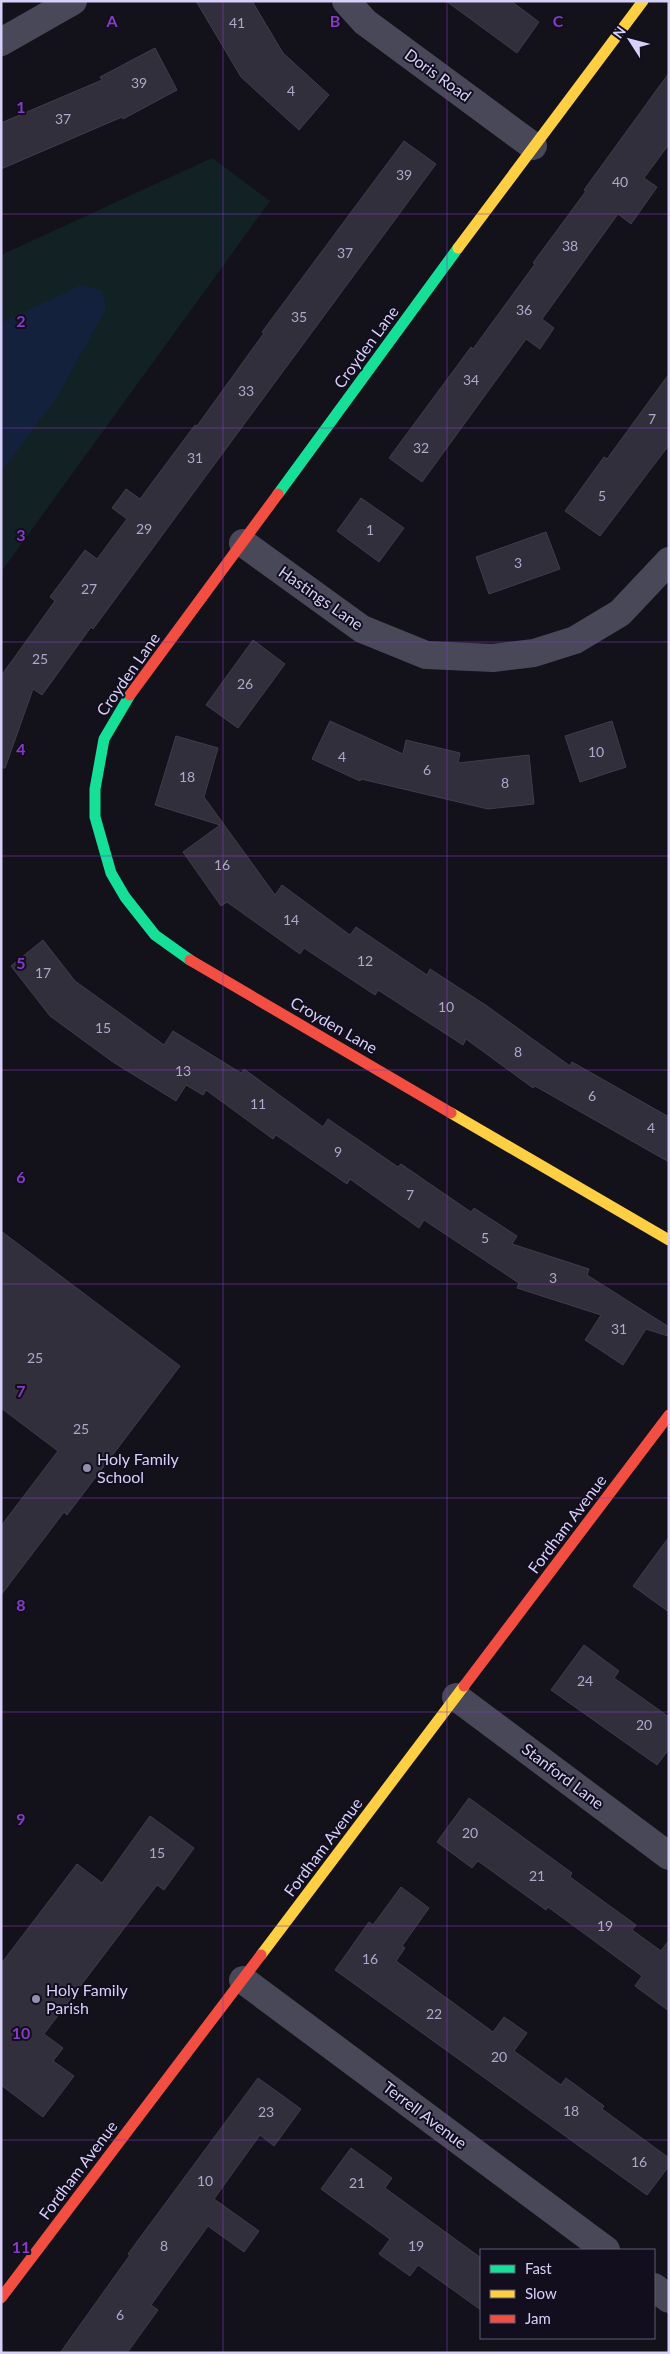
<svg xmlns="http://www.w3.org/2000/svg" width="670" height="2354" viewBox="0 0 670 2354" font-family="Lato,sans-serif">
<rect width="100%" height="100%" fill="#13121a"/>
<polygon fill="#122224" points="212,158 270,201 1,572 1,255"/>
<polygon fill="#14213d" points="81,285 102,291 106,309 56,398 1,472 1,323"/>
<g fill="#312f3c" stroke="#403c4c">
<polygon points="196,1 252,1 283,53 329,95 299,130 241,77"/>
<polygon points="446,1 511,1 539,22 517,53"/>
<polygon points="155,48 177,90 123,119 122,117 1,169 1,123 102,80 100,77"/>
<polygon points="669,73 669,144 644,178 657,187 631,224 618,214 542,319 554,328 540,349 526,339 422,482 389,458 471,347 473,349 535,264 533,263 586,191 584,190"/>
<polygon points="404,141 436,164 93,629 91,627 42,695 33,689 5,768 1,768 1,676 55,601 50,597 85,550 97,559 127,519 112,508 126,489 140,499 195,425 197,426 264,333 262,332"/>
<polygon points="669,374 669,445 600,536 565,511 604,457 607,459"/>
<polygon points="361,498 404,528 379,562 337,531"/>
<polygon points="546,532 560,569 489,594 476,557"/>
<polygon points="253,640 285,664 238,728 206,705"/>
<polygon points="330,721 403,754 406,740 460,753 458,763 529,755 534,804 488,809 361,779 360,781 312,759"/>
<polygon points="612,721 626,767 580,782 565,736"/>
<polygon points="176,736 218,748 204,797 275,895 282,885 350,935 356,927 427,975 430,969 487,1006 570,1066 572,1062 669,1117 669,1162 535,1086 533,1088 466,1039 463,1045 378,990 375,995 304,948 300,954 227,902 221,906 183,852 220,825 155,805"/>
<polygon points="43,940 75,981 164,1045 173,1031 241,1073 244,1069 323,1127 328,1119 398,1167 401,1164 471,1212 474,1208 517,1236 512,1244 589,1269 587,1275 669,1327 668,1336 646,1329 623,1365 585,1340 601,1315 517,1288 519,1283 424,1220 419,1228 350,1179 347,1184 276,1135 273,1139 206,1090 203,1095 186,1085 176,1101 113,1062 50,1016 11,966"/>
<polygon points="1,1231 180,1366 67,1515 64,1512 1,1595 1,1526 58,1451 1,1408"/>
<polygon points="669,1537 669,1612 633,1586"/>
<polygon points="584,1645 619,1671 614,1678 669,1717 669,1749 657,1765 551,1690"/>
<polygon points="469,1798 572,1873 570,1877 636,1925 632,1930 661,1951 669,1940 669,2011 635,1986 642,1976 548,1907 546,1910 478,1861 472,1868 437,1842"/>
<polygon points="150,1816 194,1848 164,1890 157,1885 44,2034 63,2048 53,2061 74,2076 43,2117 1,2085 1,1964 77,1864 102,1883"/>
<polygon points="401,1887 429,1908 402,1946 405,1948 396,1961 493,2032 504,2017 527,2033 514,2051 561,2085 566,2078 604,2106 602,2109 669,2158 669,2166 647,2195 335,1970 369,1922 373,1925"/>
<polygon points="258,2078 301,2109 274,2146 260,2135 214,2199 259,2231 244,2252 208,2226 151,2305 158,2310 127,2353 60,2353 130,2255 128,2254"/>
<polygon points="351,2148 392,2178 385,2188 481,2258 481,2310 418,2265 410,2276 379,2254 390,2239 321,2189"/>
</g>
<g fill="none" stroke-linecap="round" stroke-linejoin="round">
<g stroke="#494859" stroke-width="28">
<polyline points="346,1 365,22 533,146"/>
<polyline points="1,42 73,1"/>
<polyline points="243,543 362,629 426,655 493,658 534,653 575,640 620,613 669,561"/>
<polyline points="456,1697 669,1856"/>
<polyline points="243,1980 606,2250"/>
<polyline points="654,2287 669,2299"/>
</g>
<g stroke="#16e098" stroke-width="11">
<polyline points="278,494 458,248"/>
<polyline points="130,695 104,739 95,789 95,817 111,873 125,897 155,935 190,960"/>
</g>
<g stroke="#ffcf43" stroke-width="11">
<polyline points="458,248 643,1"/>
<polyline points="451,1113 669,1240"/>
<polyline points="261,1955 464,1686"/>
</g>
<g stroke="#f24e42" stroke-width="11">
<polyline points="130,695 278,494"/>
<polyline points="190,960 451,1113"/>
<polyline points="464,1686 669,1415"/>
<polyline points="1,2298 261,1955"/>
</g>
</g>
<path fill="none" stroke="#843cc5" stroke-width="1" stroke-opacity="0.55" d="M223,1V2353M447,1V2353M1,214H669M1,428H669M1,642H669M1,856H669M1,1070H669M1,1284H669M1,1498H669M1,1712H669M1,1926H669M1,2140H669"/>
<g fill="#928eab" stroke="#120e1d" stroke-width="2">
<circle cx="87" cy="1468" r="5"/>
<circle cx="36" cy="1999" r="5"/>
</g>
<g text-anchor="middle" stroke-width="4" stroke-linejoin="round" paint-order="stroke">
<g font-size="14" fill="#aea8ca">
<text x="237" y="28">41</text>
<text x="139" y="88">39</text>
<text x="291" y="96">4</text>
<text x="63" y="124">37</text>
<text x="404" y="180">39</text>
<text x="620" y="187">40</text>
<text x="570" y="251">38</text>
<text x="345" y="258">37</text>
<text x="524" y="315">36</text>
<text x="299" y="322">35</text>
<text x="471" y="385">34</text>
<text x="246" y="396">33</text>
<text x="652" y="424">7</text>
<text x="421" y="453">32</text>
<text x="195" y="463">31</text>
<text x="602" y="501">5</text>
<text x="144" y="534">29</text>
<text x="370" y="535">1</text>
<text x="518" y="568">3</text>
<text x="89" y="594">27</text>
<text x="40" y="664">25</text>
<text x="245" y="689">26</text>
<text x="596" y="757">10</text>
<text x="342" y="762">4</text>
<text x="427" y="775">6</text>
<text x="187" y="782">18</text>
<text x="505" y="788">8</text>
<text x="222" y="870">16</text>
<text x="291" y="925">14</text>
<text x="365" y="966">12</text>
<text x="43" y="978">17</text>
<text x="446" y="1012">10</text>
<text x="103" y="1033">15</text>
<text x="518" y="1057">8</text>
<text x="183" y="1076">13</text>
<text x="592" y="1101">6</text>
<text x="258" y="1109">11</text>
<text x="651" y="1133">4</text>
<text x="338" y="1157">9</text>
<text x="410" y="1200">7</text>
<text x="485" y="1243">5</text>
<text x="553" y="1283">3</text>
<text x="619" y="1334">31</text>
<text x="35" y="1363">25</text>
<text x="81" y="1434">25</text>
<text x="585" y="1686">24</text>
<text x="644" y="1730">20</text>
<text x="470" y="1838">20</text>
<text x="157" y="1858">15</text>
<text x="537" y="1881">21</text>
<text x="605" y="1931">19</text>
<text x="370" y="1964">16</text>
<text x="434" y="2019">22</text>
<text x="499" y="2062">20</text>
<text x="571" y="2116">18</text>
<text x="266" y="2117">23</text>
<text x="639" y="2167">16</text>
<text x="205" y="2186">10</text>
<text x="357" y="2188">21</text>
<text x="164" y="2251">8</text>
<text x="416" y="2251">19</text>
<text x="120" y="2320">6</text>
</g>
<g font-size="16" fill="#d7d0f9" stroke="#120e1d">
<text transform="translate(438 75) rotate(36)" y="6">Doris Road</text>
<text transform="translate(366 347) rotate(-54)" y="6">Croyden Lane</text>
<text transform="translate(321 598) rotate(35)" y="6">Hastings Lane</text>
<text transform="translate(128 674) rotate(-55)" y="6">Croyden Lane</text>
<text transform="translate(334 1025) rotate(30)" y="6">Croyden Lane</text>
<text transform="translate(567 1524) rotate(-53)" y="6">Fordham Avenue</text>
<text transform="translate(563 1776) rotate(37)" y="6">Stanford Lane</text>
<text transform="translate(323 1847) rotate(-53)" y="6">Fordham Avenue</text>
<text transform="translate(425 2115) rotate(37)" y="6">Terrell Avenue</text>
<text transform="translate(78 2170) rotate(-53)" y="6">Fordham Avenue</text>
</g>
<g font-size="16" fill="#d7d0f9" stroke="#120e1d" text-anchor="start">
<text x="97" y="1465">Holy Family<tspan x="97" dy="18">School</tspan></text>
<text x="46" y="1996">Holy Family<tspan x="46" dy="18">Parish</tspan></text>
</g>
</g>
<g font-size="16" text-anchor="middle" font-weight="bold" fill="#843cc5" stroke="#120e1d" stroke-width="4" stroke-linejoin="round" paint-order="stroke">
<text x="112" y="27">A</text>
<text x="335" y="27">B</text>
<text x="558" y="27">C</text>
<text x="21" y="113">1</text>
<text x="21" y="327">2</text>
<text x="21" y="541">3</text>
<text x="21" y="755">4</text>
<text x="21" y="969">5</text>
<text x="21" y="1183">6</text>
<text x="21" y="1397">7</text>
<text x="21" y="1611">8</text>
<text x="21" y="1825">9</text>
<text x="21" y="2039">10</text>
<text x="21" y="2253">11</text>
</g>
<rect width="670" height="2354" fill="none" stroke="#d7d0f9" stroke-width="5"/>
<rect x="480" y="2249" width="175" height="90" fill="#120e1d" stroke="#615c75"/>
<rect x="490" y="2265" width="25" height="8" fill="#16e098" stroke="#615c75"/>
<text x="525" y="2274" font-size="15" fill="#d7d0f9">Fast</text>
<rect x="490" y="2290" width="25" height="8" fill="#ffcf43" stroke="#615c75"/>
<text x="525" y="2299" font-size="15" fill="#d7d0f9">Slow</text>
<rect x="490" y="2315" width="25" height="8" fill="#f24e42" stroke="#615c75"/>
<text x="525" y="2324" font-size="15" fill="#d7d0f9">Jam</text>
<g transform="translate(630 40) rotate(306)" stroke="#120e1d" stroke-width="4" paint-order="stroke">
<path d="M0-4L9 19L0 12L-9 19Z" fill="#d7d0f9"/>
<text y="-8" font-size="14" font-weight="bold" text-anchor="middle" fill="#d7d0f9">N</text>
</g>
</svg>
